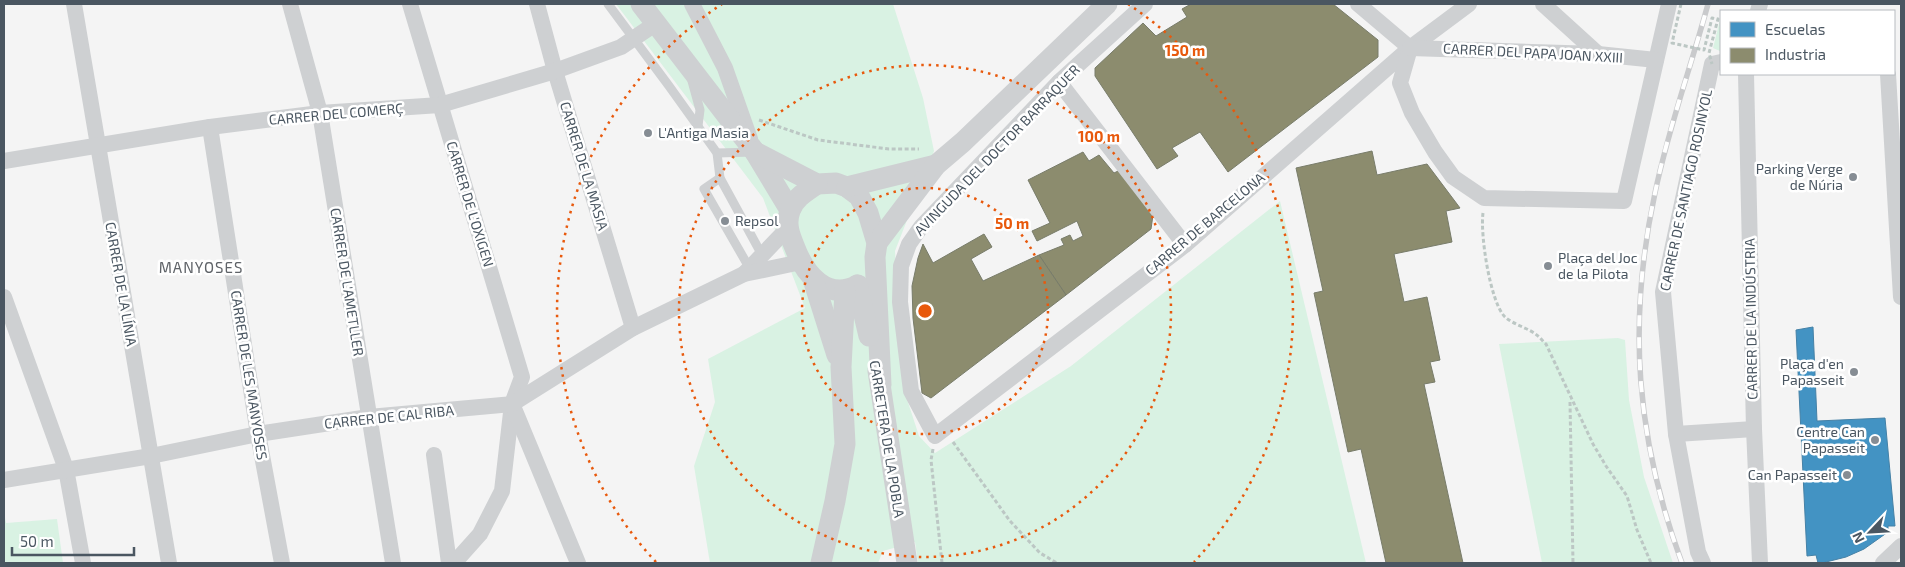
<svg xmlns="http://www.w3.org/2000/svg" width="1905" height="567" viewBox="0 0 1905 567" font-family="'Exo 2',sans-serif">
<rect width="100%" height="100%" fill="#f4f4f4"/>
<g fill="#d9f2e3">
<polygon points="616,4 893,4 923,98 934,151 895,251 904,390 919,436 935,453 1071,366 1280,201 1366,563 918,563 915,542 883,551 878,563 710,563 694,466 715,402 708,359 805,308 763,198"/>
<polygon points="1721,16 1721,51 1720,51 1713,48"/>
<polygon points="1618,338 1625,340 1629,400 1644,477 1673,563 1542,563 1499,344"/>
<polygon points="4,512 6,523 57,519 63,563 4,563"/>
</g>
<polygon fill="#4393c3" stroke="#4581a6" points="1813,327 1817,421 1885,418 1895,526 1888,526 1888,532 1864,549 1846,557 1822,563 1818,563 1816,555 1807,556 1796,330"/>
<g fill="#8c8c6e" stroke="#787c6a">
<polygon points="1191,4 1333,4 1378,40 1378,57 1228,172 1200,132 1172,148 1178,156 1157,169 1095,76 1095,68 1143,23 1156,36 1187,17 1182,9"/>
<polygon points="1372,151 1377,175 1427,164 1460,208 1446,211 1452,242 1394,254 1404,302 1427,297 1440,360 1430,362 1435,382 1424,384 1463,563 1386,563 1361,449 1348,452 1314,293 1323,291 1296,168"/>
<polygon points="1083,152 1089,161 1099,155 1114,173 1122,169 1153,215 1151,229 1066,295 1039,255 1064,245 1061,239 1070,235 1073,241 1083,236 1077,221 1037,241 1032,231 1050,223 1028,180"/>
<polygon points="984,234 992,247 971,259 983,281 1039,255 1066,295 931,398 922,393 913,318 912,286 918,258 923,244 933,263"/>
</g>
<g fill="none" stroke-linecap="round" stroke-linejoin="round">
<g stroke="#bcc7c4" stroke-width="3" stroke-dasharray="4 2.5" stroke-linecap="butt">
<polyline points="759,120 818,140 889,149 919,149"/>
<path d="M1483,213C1480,234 1490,302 1505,317C1514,325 1529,328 1538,336C1541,338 1543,342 1546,344L1593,444L1606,466L1627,496L1637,530L1651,563"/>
<polyline points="1570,402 1573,563"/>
<polyline points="953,442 1010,521 1040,553 1057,563"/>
<polyline points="933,449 931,460 942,563"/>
</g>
<g stroke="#ced0d2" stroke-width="9">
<polyline points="608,4 669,86 717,153 720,178 762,255"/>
<polyline points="692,81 700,110 698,126"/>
<polyline points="717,153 754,152"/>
<polyline points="720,178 704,189 750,269"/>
</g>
<g stroke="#ced0d2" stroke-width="16">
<polyline points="74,4 169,563"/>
<polyline points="290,4 320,113 393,563"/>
<polyline points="410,4 522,377 512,404 502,491 480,534 454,563"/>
<polyline points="537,4 555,71 633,328"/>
<polyline points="692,4 725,68 750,139"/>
<polyline points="1145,4 1059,82 921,227 909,244 901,266 900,302 911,391 935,436 1185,245 1410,48 1469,4"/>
<polyline points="1358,4 1410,48"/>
<polyline points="1543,4 1598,54"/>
<polyline points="1758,11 1760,4"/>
<polyline points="1410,48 1400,83 1412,113 1435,152 1453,177 1484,198 1624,201 1669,4"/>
<polyline points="1410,48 1598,54 1656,60"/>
<polyline points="1746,74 1754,429 1760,563"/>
<polyline points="1888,74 1901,297"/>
<polyline points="1059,82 1185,245"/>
<polyline points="210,127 258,434 282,563"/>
<polyline points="4,161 210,127 320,113 440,105 555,71 621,47 655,24"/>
<polyline points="744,274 787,229"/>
<polyline points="4,297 66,469 83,563"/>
<polyline points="513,406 578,563"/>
<polyline points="1676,434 1754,429"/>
<polyline points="434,455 449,563"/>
<polyline points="4,480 151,456 258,434 369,417 512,404 633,328 744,274 801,262"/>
<polyline points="1703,563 1698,552 1676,434 1663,292 1712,64 1721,62"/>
<polyline points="1883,563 1901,546"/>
</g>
<g stroke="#ced0d2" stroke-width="21">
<polyline points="641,4 755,152 790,210"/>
<polyline points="755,152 817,184 836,183 847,187 859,196 868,213 877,243 875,257 881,385"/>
<path d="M817,184C807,191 794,198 790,211C785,224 790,236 795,248C805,274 827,302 858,285"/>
<polyline points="847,187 936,165"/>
<polyline points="877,243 936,165 963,142 1107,4"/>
<polyline points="813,279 837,355"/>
<polyline points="857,285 869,336"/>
<polyline points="878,371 907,563"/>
<polyline points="821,563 835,501 845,444 841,367 845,290"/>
</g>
<g stroke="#c9cacc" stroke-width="5.5">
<path id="rail" d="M1682,563C1636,439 1627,323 1655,193C1668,129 1691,67 1708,4"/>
</g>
<use href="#rail" stroke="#fff" stroke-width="4" stroke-dasharray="11" stroke-linecap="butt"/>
<polyline stroke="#bcc7c4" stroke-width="3" stroke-dasharray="4 2.5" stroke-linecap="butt" points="1681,4 1672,43 1704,50 1712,18 1718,19 1709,53 1712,64"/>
</g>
<g fill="none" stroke="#e8590c" stroke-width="2.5" stroke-dasharray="2.5 5">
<circle cx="925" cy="311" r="123"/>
<circle cx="925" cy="311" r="246"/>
<path d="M656 562A368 368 0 0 1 722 4M1128 4A368 368 0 0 1 1194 562"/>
</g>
<g fill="#868d94" stroke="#fff" stroke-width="2">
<circle cx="648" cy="133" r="5"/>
<circle cx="1853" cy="177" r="5"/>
<circle cx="725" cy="221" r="5"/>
<circle cx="1548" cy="266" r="5"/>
<circle cx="1854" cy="372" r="5"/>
<circle cx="1875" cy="440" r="5"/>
<circle cx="1847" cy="475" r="5"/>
</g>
<g text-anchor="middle" stroke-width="5" stroke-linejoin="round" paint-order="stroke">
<g font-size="14" fill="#4a5661" stroke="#fff">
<text transform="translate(1533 53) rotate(3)" y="5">CARRER DEL PAPA JOAN XXIII</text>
<text transform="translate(336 114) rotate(-5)" y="5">CARRER DEL COMERÇ</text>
<text transform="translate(997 150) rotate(-46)" y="5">AVINGUDA DEL DOCTOR BARRAQUER</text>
<text transform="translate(584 166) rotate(73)" y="5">CARRER DE LA MASIA</text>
<text transform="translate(1686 190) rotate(-78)" y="5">CARRER DE SANTIAGO ROSINYOL</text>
<text transform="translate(470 204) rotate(73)" y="5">CARRER DE L'OXIGEN</text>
<text transform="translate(1205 224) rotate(-40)" y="5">CARRER DE BARCELONA</text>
<text transform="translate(347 282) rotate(81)" y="5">CARRER DE L'AMETLLER</text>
<text transform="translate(121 284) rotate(80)" y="5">CARRER DE LA LÍNIA</text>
<text transform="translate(1751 319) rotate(-91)" y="5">CARRER DE LA INDÚSTRIA</text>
<text transform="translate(249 375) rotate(81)" y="5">CARRER DE LES MANYOSES</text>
<text transform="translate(389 417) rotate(-6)" y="5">CARRER DE CAL RIBA</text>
<text transform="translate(887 439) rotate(81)" y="5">CARRETERA DE LA POBLA</text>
</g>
<g font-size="14" fill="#4a5661" stroke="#fff" text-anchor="end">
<text x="658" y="138" text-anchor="start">L'Antiga Masia</text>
<text x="1843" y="174">Parking Verge<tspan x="1843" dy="16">de Núria</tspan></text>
<text x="735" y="226" text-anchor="start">Repsol</text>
<text x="1558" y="263" text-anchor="start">Plaça del Joc<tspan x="1558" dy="16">de la Pilota</tspan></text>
<text x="1844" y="369">Plaça d'en<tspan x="1844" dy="16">Papasseit</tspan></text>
<text x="1865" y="437">Centre Can<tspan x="1865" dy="16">Papasseit</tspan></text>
<text x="1837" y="480">Can Papasseit</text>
</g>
<g font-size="15" letter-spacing="1" fill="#5f6368" stroke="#fff">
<text x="201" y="273">MANYOSES</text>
</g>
</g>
<circle cx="925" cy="311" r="8" fill="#e8590c" stroke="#fff" stroke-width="2.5"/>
<g font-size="15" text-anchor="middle" font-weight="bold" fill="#e8590c" stroke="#fff" stroke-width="5" stroke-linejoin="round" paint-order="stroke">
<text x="1185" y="56">150 m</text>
<text x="1099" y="142">100 m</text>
<text x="1012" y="229">50 m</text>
</g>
<rect width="1905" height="567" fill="none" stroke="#4a5661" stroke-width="10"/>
<rect x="1720" y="10" width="175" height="65" fill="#ffffff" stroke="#b7bbc0"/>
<rect x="1730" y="22" width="25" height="15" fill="#4393c3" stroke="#b7bbc0"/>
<text x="1765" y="35" font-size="15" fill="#4a5661">Escuelas</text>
<rect x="1730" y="48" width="25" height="15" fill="#8c8c6e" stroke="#b7bbc0"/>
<text x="1765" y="60" font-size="15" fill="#4a5661">Industria</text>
<g transform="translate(1870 532) rotate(245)" stroke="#ffffff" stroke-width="4" paint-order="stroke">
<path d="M0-4L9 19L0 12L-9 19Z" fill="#4a5661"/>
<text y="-8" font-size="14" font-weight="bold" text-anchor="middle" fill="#4a5661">N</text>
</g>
<path d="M12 547v8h122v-8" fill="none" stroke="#4a5661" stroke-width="2.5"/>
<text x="20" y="547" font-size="15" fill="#4a5661" stroke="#ffffff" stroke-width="4" paint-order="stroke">50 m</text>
</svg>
